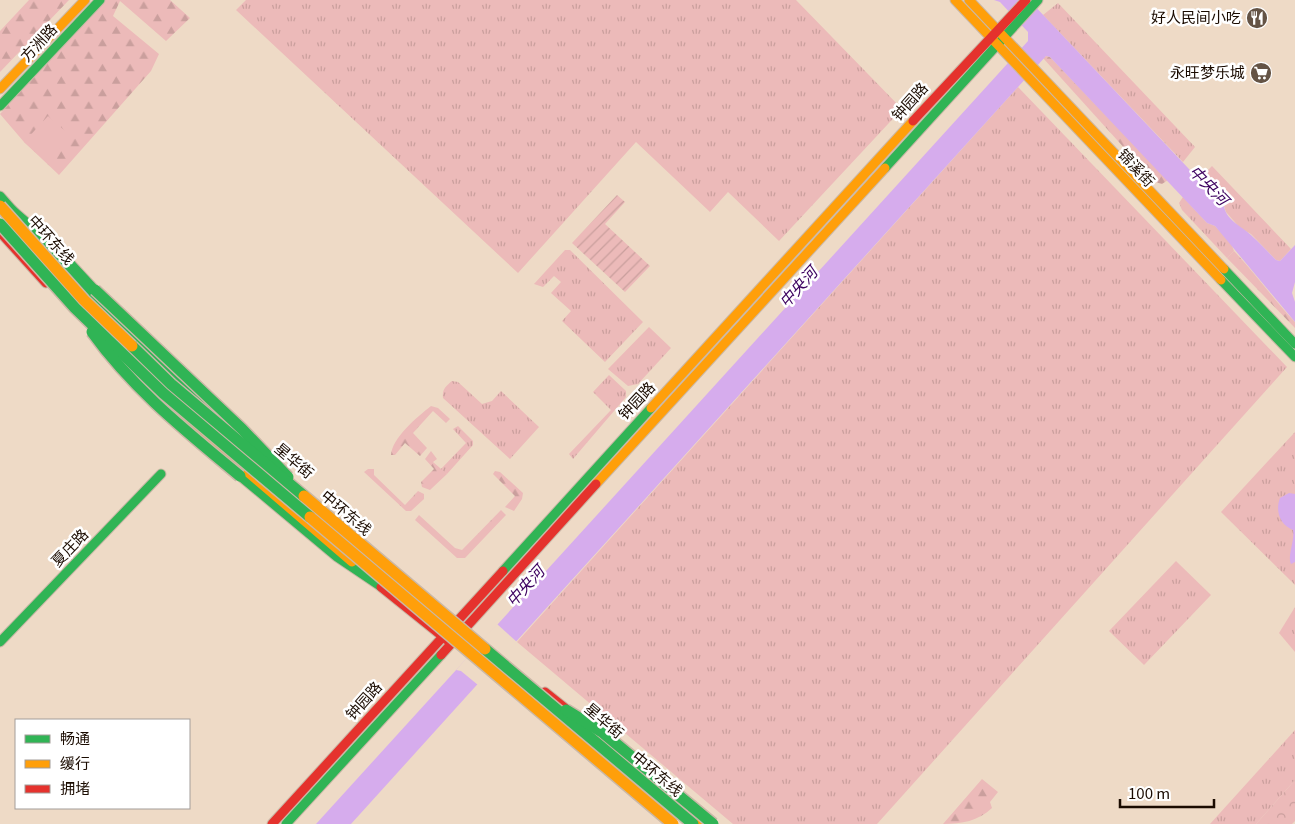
<svg xmlns="http://www.w3.org/2000/svg" width="1295" height="824" viewBox="0 0 1295 824" font-family="Georgia,'Noto Sans SC',serif">
<defs>
<pattern id="grass-tufts" width="24" height="20" patternUnits="userSpaceOnUse" patternTransform="scale(1.25)"><rect width="24" height="20" fill="#ecbab9"/><path d="M3 7l-1-3M5 7V3M7 7l1-3M15 17l-1-3M17 17v-4M19 17l1-3" fill="none" stroke="#ca9f9d"/></pattern>
<pattern id="forest-firs" width="22" height="20" patternUnits="userSpaceOnUse" patternTransform="scale(1.25)"><rect width="22" height="20" fill="#ecbab9"/><path d="M5 1l3.5 6h-7zM16 11l3.5 6h-7z" fill="#ca9f9d"/></pattern>
<pattern id="park-crowns" width="20" height="18" patternUnits="userSpaceOnUse" patternTransform="scale(1.25)"><rect width="20" height="18" fill="#ecbab9"/><path d="M2 6a3 3 0 1 1 6 0M12 15a3 3 0 1 1 6 0" fill="none" stroke="#ca9f9d"/></pattern>
<pattern id="garden-furrows" width="10" height="10" patternUnits="userSpaceOnUse" patternTransform="scale(1.25)"><rect width="10" height="10" fill="#ecbab9"/><path d="M-1 1l2-2M0 10L10 0M9 11l2-2" fill="none" stroke="#ca9f9d"/></pattern>
</defs>
<rect width="100%" height="100%" fill="#eedac6"/>
<g fill="url(#grass-tufts)">
<polygon points="246,0 796,0 902,109 779,241 728,192 710,212 636,142 518,273 236,10"/>
<polygon points="1058,3 1195,147 1183,162 1043,15"/>
<polygon points="1018,87 1287,367 877,824 733,824 517,642"/>
<polygon points="1212,166 1291,249 1280,261 1276,260 1251,234 1240,228 1226,212 1224,206 1199,179"/>
<polygon points="1183,197 1207,223 1215,226 1231,243 1234,251 1227,258 1182,210 1179,203"/>
<polygon points="565,250 570,250 643,322 605,362 562,321 571,311 551,293 561,282 554,276 543,287 534,284"/>
<polygon points="649,327 671,348 638,384 628,386 608,369"/>
<polygon points="609,375 626,391 626,397 573,459 569,454 611,410 593,392"/>
<path d="M452,381L458,382L482,404L492,401L501,391L539,427L510,459L443,398C442,389 446,386 452,381Z"/>
<polygon points="458,426 473,441 473,445 447,474 440,470 466,443 453,429"/>
<polygon points="1295,432 1295,585 1221,512"/>
<polygon points="368,469 374,469 374,475 405,505 418,491 424,494 424,499 411,511 406,511 364,472"/>
<polygon points="1176,561 1211,595 1144,665 1109,631"/>
<polygon points="1295,607 1295,652 1279,633"/>
<polygon points="1295,730 1295,780 1256,824 1210,824"/>
</g>
<g fill="url(#forest-firs)">
<polygon points="29,0 69,0 0,72 0,31"/>
<polygon points="104,0 170,0 190,18 166,41 120,1 113,16 159,54 151,71 59,175 24,142 0,114"/>
<polygon points="1046,56 1050,57 1168,180 1162,184 1155,182 1043,58"/>
<path d="M1234,251C1256,274 1273,299 1295,322V328L1227,258Z"/>
<path d="M431,406L438,408L450,419L446,423L433,411L413,433L427,448L420,456L405,443L395,455H391C392,438 417,417 431,406Z"/>
<polygon points="431,451 437,459 433,462 447,474 430,490 422,487 421,482 434,469 425,459"/>
<polygon points="495,471 500,472 523,493 522,499 514,511 505,507 515,496 493,474"/>
<polygon points="501,510 506,515 465,558 457,558 415,520 419,515 455,548 462,550"/>
<path d="M982,779L998,792L990,802L992,808C978,821 962,824 943,824Z"/>
</g>
<polygon fill="url(#park-crowns)" points="1295,780 1295,821 1292,824 1256,824"/>
<polygon fill="url(#garden-furrows)" points="617,195 625,202 605,224 650,266 625,292 572,243"/>
<polygon fill="#ecbab9" points="48,116 71,136 47,162 24,142"/>
<g fill="#d6aced">
<path d="M994,0H1029L1224,206C1226,221 1245,228 1253,237C1261,244 1268,252 1276,260L1280,261L1295,245V282L1292,293L1295,302V322L1215,226L1207,223L1050,57L1046,56L351,824H316L1028,41V32L1000,2Z"/>
<path d="M1289,493L1295,494V562L1291,564C1287,556 1295,541 1293,530C1280,525 1275,511 1280,498Z"/>
</g>
<polygon fill="#eedac6" points="497,624 517,642 478,685 461,671 456,670"/>
<g fill="none" stroke-linecap="round" stroke-linejoin="round">
<g stroke="#cab8a7" stroke-width="11">
<g id="fast">
<polyline points="0,106 100,0"/>
<polyline points="885,168 1038,0"/>
<polyline points="0,196 15,213"/>
<polyline points="11,209 55,247 95,290"/>
<polyline points="39,239 154,358 239,434"/>
<polyline points="1224,269 1295,344"/>
<polyline points="1221,280 1295,357"/>
<polyline points="240,476 337,557 386,590"/>
<polyline points="503,571 651,408"/>
<polyline points="0,642 161,474"/>
<polyline points="286,824 441,655"/>
</g>
</g>
<g stroke="#cab8a7" stroke-width="11">
<g id="slow">
<polyline points="955,0 1221,280"/>
<polyline points="969,0 1224,269"/>
<polyline points="0,89 85,0"/>
<polyline points="131,372 352,562"/>
<polyline points="651,408 913,121"/>
<polyline points="596,484 885,168"/>
<polyline points="632,764 703,824"/>
</g>
</g>
<g stroke="#cab8a7" stroke-width="11">
<g id="jam">
<polyline points="913,121 1026,0"/>
<polyline points="0,232 46,283"/>
<polyline points="381,587 447,640"/>
<polyline points="441,655 596,484"/>
<polyline points="545,692 570,712"/>
<polyline points="272,824 503,571"/>
</g>
</g>
<use href="#fast" stroke="#30b455" stroke-width="9"/>
<use href="#slow" stroke="#ff9f0a" stroke-width="9"/>
<use href="#jam" stroke="#e5322d" stroke-width="9"/>
<g stroke="#cab8a7" stroke-width="14" stroke-linecap="butt">
<g id="fast-bridge">
<polyline points="0,224 75,308 163,393 310,517"/>
<polyline points="95,290 242,429 288,477"/>
<path d="M92,332C133,389 186,431 240,476"/>
<polyline points="132,346 171,384 304,496"/>
<polyline points="485,649 693,824"/>
<polyline points="566,710 602,732 713,824"/>
</g>
</g>
<g stroke="#cab8a7" stroke-width="14" stroke-linecap="butt">
<g id="slow-bridge">
<polyline points="0,206 84,300 132,346"/>
<polyline points="304,496 485,649"/>
<polyline points="310,517 673,824"/>
</g>
</g>
<use href="#fast-bridge" stroke="#30b455" stroke-width="11"/>
<use href="#slow-bridge" stroke="#ff9f0a" stroke-width="11"/>
</g>
<defs>
<g id="restaurant-disc" transform="scale(1.125)"><circle r="9.5" fill="#645345" stroke="#fff"/><path d="M-5-6h1v4h1v-4h1v4h1v-4h1v5L-1.5 .5V6h-2V.5L-5-1ZM5-6V6H3V1.5H1.5Q1.5-4 5-6Z" fill="#fff"/></g>
<g id="supermarket-disc" transform="scale(1.125)"><circle r="9.5" fill="#645345" stroke="#fff"/><path d="M-6-5.5h2.5l.6 2H6L4.5 2H-2.5L-4.4-4H-6ZM-1.5 3.2a1.3 1.3 0 1 0 .1 0ZM3 3.2a1.3 1.3 0 1 0 .1 0Z" fill="#fff"/></g>
</defs>
<g fill-rule="evenodd">
<use href="#restaurant-disc" x="1257" y="18"/>
<use href="#supermarket-disc" x="1261" y="73"/>
</g>
<g text-anchor="middle" stroke-width="5" stroke-linejoin="round" paint-order="stroke">
<g font-size="15" fill="#1a0b00" stroke="#fff" text-anchor="end">
<text x="1241" y="23">好人民间小吃</text>
<text x="1245" y="78">永旺梦乐城</text>
</g>
<g font-size="15" fill="#1a0b00" stroke="#fff">
<text transform="translate(39 43) rotate(-47)" y="5">方洲路</text>
<text transform="translate(910 102) rotate(-48)" y="5">钟园路</text>
<text transform="translate(1136 168) rotate(47)" y="5">锦溪街</text>
<text transform="translate(51 240) rotate(48)" y="5">中环东线</text>
<text transform="translate(637 401) rotate(-47)" y="5">钟园路</text>
<text transform="translate(294 461) rotate(40)" y="5">星华街</text>
<text transform="translate(346 513) rotate(40)" y="5">中环东线</text>
<text transform="translate(70 548) rotate(-46)" y="5">夏庄路</text>
<text transform="translate(364 701) rotate(-48)" y="5">钟园路</text>
<text transform="translate(604 721) rotate(40)" y="5">星华街</text>
<text transform="translate(657 774) rotate(40)" y="5">中环东线</text>
</g>
<g font-size="16" font-style="italic" fill="#3d0260" stroke="#fff">
<text transform="translate(1209 185) rotate(46)" y="6">中央河</text>
<text transform="translate(798 287) rotate(-48)" y="6">中央河</text>
<text transform="translate(525 586) rotate(-48)" y="6">中央河</text>
</g>
</g>
<rect x="15" y="719" width="175" height="90" fill="#ffffff" stroke="#a39d99"/>
<rect x="25" y="735" width="25" height="8" fill="#30b455" stroke="#a39d99"/>
<text x="60" y="744" font-size="15" fill="#1a0b00">畅通</text>
<rect x="25" y="760" width="25" height="8" fill="#ff9f0a" stroke="#a39d99"/>
<text x="60" y="769" font-size="15" fill="#1a0b00">缓行</text>
<rect x="25" y="785" width="25" height="8" fill="#e5322d" stroke="#a39d99"/>
<text x="60" y="794" font-size="15" fill="#1a0b00">拥堵</text>
<path d="M1120 799v8h94v-8" fill="none" stroke="#1a0b00" stroke-width="2.5"/>
<text x="1128" y="799" font-size="15" fill="#1a0b00" stroke="#ffffff" stroke-width="4" paint-order="stroke">100 m</text>
</svg>
